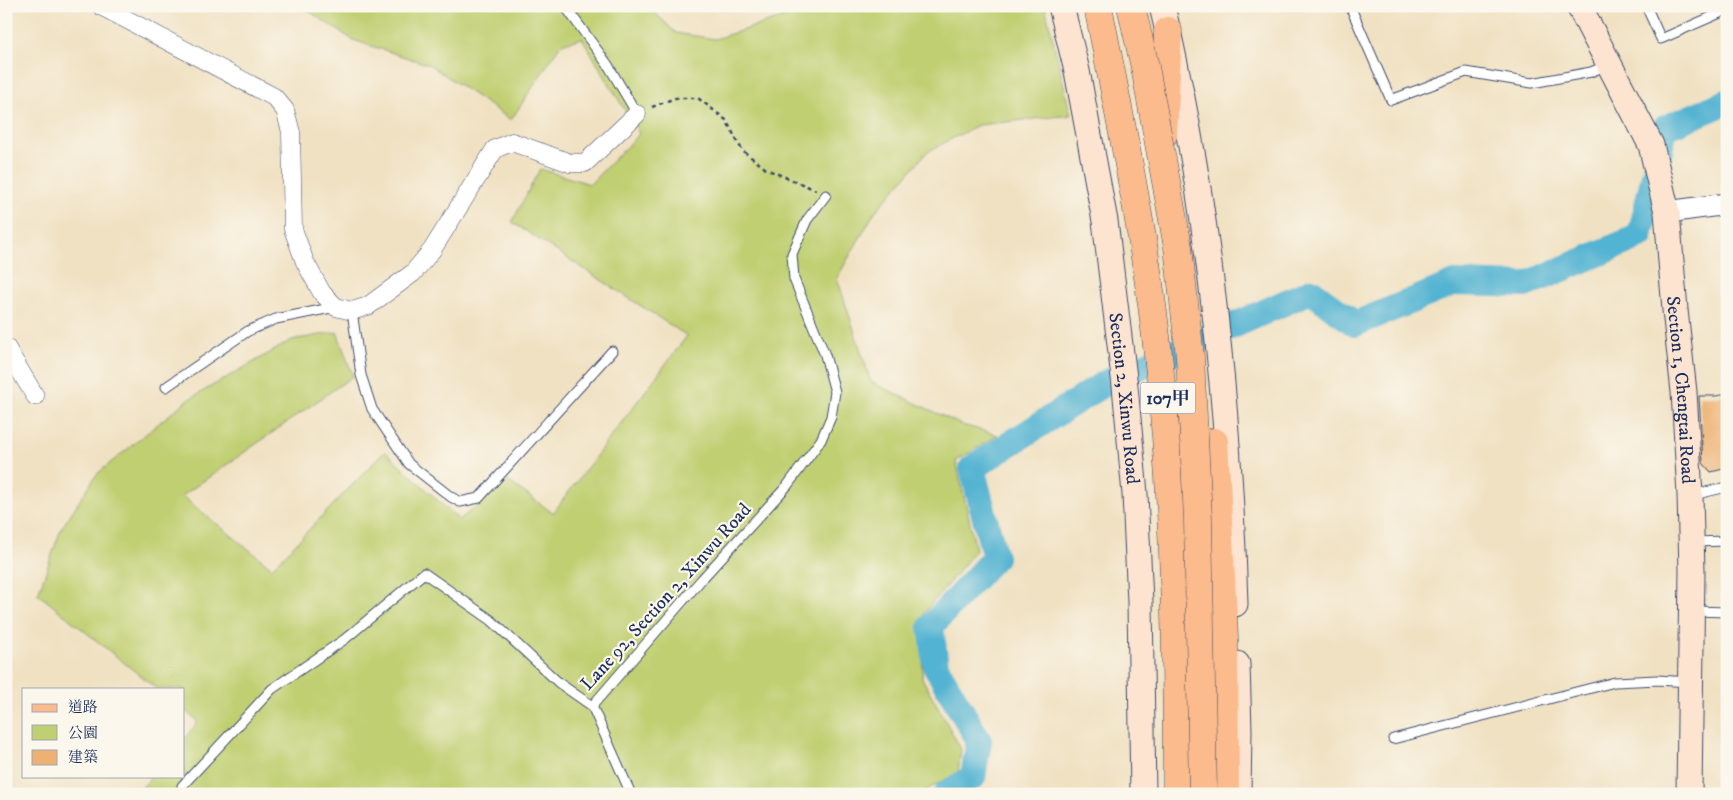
<svg xmlns="http://www.w3.org/2000/svg" width="1733" height="800" viewBox="0 0 1733 800" font-family="'IM FELL DW Pica','Noto Serif TC',serif">
<rect width="100%" height="100%" fill="#fbf7ec"/>
<filter id="ink" filterUnits="userSpaceOnUse"><feTurbulence type="fractalNoise" baseFrequency=".02" numOctaves="2"/><feDisplacementMap in="SourceGraphic" scale="10" xChannelSelector="R" yChannelSelector="G"/><feConvolveMatrix kernelMatrix="1 2 1 2 8 2 1 2 1" color-interpolation-filters="sRGB"/></filter>
<filter id="wash" filterUnits="userSpaceOnUse"><feTurbulence type="fractalNoise" baseFrequency=".0096" numOctaves="4" result="noise"/><feDisplacementMap in="SourceGraphic" scale="20" xChannelSelector="R" yChannelSelector="G"/><feGaussianBlur stdDeviation="1.12" result="paint"/><feColorMatrix in="noise" values="0 0 0 0 0 0 0 0 0 0 0 0 0 0 0 0 0 1.4 0 .05"/><feComposite in="paint" operator="in"/></filter>
<g filter="url(#wash)">
<rect width="100%" height="100%" fill="#f0e1c2"/>
<polygon fill="#c0cf71" stroke="#6e7f68" points="301,6 654,6 656,14 676,33 715,39 797,13 807,6 1045,6 1071,115 978,125 927,152 874,213 837,278 871,382 962,425 998,435 956,461 976,550 924,613 922,678 961,749 958,772 920,794 137,794 152,776 184,776 184,739 198,722 184,710 184,689 157,689 38,594 61,529 97,474 186,401 292,340 337,332 353,376 182,496 272,568 385,451 459,520 508,481 553,513 687,336 512,222 540,169 590,184 639,134 582,38 561,44 511,120 430,65 353,40"/>
<g fill="none" stroke-linecap="round" stroke-linejoin="round">
<polyline stroke="#53b3d2" stroke-width="26" points="946,794 973,777 979,741 936,667 931,626 995,557 972,468 1105,383 1311,291 1355,324 1455,283 1525,285 1640,236 1665,128 1727,102"/>
</g>
<g id="blocks">
<polygon fill="#edb172" points="1727,394 1727,419 1724,420 1727,430 1727,468 1711,472 1703,463 1699,396 1716,396"/>
</g>
</g>
<g filter="url(#ink)">
<use href="#blocks" fill-opacity="0" stroke="#3b4a6d" stroke-width="1"/>
<g fill="none" stroke-linecap="round" stroke-linejoin="round">
<g stroke="#3b4a6d" stroke-width="11">
<g id="service">
<polyline points="565,6 608,65 637,114"/>
<polyline points="1350,6 1391,100 1466,72 1532,83 1591,72 1607,65"/>
<polyline points="1646,6 1661,39 1727,10"/>
<polyline points="352,311 361,375 372,409 409,464 451,497 460,502 479,498 612,351"/>
<polyline points="166,387 248,331 276,319 336,307"/>
<polyline points="1693,495 1727,487"/>
<polyline points="1694,542 1727,541"/>
<polyline points="1694,611 1727,612"/>
<polyline points="592,706 631,794"/>
<polyline points="1393,739 1615,682 1657,680 1690,682"/>
<polyline points="182,786 272,689 345,639 424,573 491,620 559,683 592,706 701,580 787,486 821,440 831,417 835,392 825,355 794,279 792,254 807,220 826,195"/>
</g>
</g>
<g stroke="#3b4a6d" stroke-width="19">
<g id="minor">
<polyline points="101,6 274,97 285,110 291,132 293,229 305,262 322,293 336,307 352,311 368,306 413,273 432,250 495,149 512,142 570,163 585,163 637,114"/>
<polyline points="6,347 35,396"/>
</g>
</g>
<g stroke="#3b4a6d" stroke-width="23">
<polyline id="tertiary" points="1667,212 1727,204"/>
</g>
<g stroke="#3b4a6d" stroke-width="27">
<g id="secondary">
<path id="s1" d="M1061,6L1077,71L1105,221L1125,386L1135,494L1140,602L1143,794"/>
<path d="M1162,6C1209,201 1229,403 1235,604"/>
<path id="s2" d="M1579,6L1651,145L1667,212L1675,310L1684,392L1690,495L1692,571L1689,794"/>
<polyline points="1237,664 1239,731 1238,794"/>
</g>
</g>
<g stroke="#3b4a6d" stroke-width="29">
<polyline id="primary" points="1163,135 1168,31"/>
</g>
<g stroke="#3b4a6d" stroke-width="29">
<g id="motorway">
<path d="M1098,6C1121,125 1147,244 1159,364C1175,505 1177,652 1177,794"/>
<polyline points="1214,442 1224,637 1225,794"/>
</g>
</g>
<polyline stroke="#3b4a6d" stroke-width="2.5" stroke-dasharray="4 4" stroke-linecap="butt" points="652,107 675,98 698,98 726,120 742,150 766,169 816,190"/>
<use href="#service" stroke="#fff" stroke-width="9"/>
<use href="#minor" stroke="#fff" stroke-width="18"/>
<use href="#tertiary" stroke="#fff" stroke-width="21"/>
<use href="#secondary" stroke="#fde4d1" stroke-width="25"/>
<use href="#primary" stroke="#fbbb8c" stroke-width="28"/>
<use href="#motorway" stroke="#fbbb8c" stroke-width="28"/>
<g stroke="#3b4a6d" stroke-width="29" stroke-linecap="butt">
<polyline id="motorway-bridge" points="1131,6 1145,67 1178,247 1190,357 1198,519 1203,794"/>
</g>
<use href="#motorway-bridge" stroke="#fbbb8c" stroke-width="28"/>
</g>
</g>
<g text-anchor="middle" stroke-width="4.5" stroke-linejoin="round" paint-order="stroke">
<rect fill="#fbf7ec" stroke="#5e6b89" stroke-width="1" x="1140.5" y="382.5" width="55" height="31" rx="4"/>
<g font-size="18" font-weight="bold" fill="#1b2f5e">
<text x="1168" y="404">107甲</text>
</g>
<g font-size="19" fill="#1b2f5e" stroke="#fbf7ec">
<text dy="7" stroke="none"><textPath href="#s2" startOffset="404">Section 1, Chengtai Road</textPath></text>
<text dy="7" stroke="none"><textPath href="#s1" startOffset="398">Section 2, Xinwu Road</textPath></text>
<text transform="translate(665 596) rotate(-48)" y="7">Lane 92, Section 2, Xinwu Road</text>
</g>
</g>
<rect width="1733" height="800" fill="none" stroke="#fbf7ec" stroke-width="25"/>
<rect x="22" y="688" width="162" height="90" fill="#fbf7ec" stroke="#a1a7b3"/>
<rect x="32" y="704" width="25" height="8" fill="#fbbb8c" stroke="#a1a7b3"/>
<text x="68" y="712" font-size="15" fill="#1b2f5e">道路</text>
<rect x="32" y="725" width="25" height="15" fill="#c0cf71" stroke="#a1a7b3"/>
<text x="68" y="738" font-size="15" fill="#1b2f5e">公園</text>
<rect x="32" y="750" width="25" height="15" fill="#edb172" stroke="#a1a7b3"/>
<text x="68" y="762" font-size="15" fill="#1b2f5e">建築</text>
</svg>
